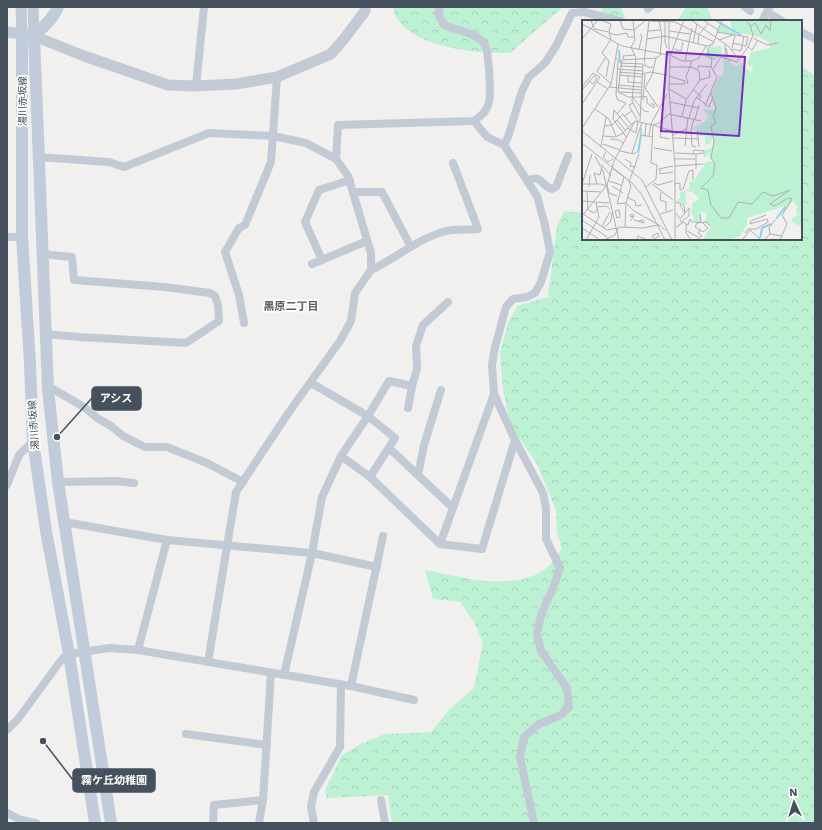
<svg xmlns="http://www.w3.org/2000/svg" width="822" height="830" viewBox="0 0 822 830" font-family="'Work Sans','Noto Sans JP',sans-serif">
<defs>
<pattern id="forest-crowns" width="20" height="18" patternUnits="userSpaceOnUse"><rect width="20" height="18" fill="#bcf1d4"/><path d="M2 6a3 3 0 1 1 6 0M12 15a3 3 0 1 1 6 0" fill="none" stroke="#a3d0b8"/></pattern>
</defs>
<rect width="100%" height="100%" fill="#f2efef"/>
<g fill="url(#forest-crowns)">
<path d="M393,7H563L510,53C476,53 419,49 397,19C395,16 394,11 393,7Z"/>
<polygon points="602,7 621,7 626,21 599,21"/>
<polygon points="686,7 707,7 713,21 677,21"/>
<path d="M801,66L813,74L815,77V823H392L388,795L327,798L325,790L342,755L361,744L385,734L431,732L448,711L474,688L483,643L474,622L460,602L433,599L425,570C461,577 512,592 544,570C551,566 557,555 562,549L557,532L556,510L537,464L510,425L503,389L500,352L508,323L517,306L548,297L557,226L564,211L583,213V239H801Z"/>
</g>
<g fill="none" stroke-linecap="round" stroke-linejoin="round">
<g stroke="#c2cad5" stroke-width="8">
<polyline points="647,7 648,9 650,7"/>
<polyline points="745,7 750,11"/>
<polyline points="767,12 782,21"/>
<polyline points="762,21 769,8"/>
<polyline points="801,32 815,39"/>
<polyline points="196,86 204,7"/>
<polyline points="474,121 487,137 504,145 537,196 545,225 550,252 541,282 535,293 527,297 513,299 506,307 495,347 492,365 494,394 515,440 543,493 546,508 546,539 560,568 553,588 541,615 537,634 541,651 567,688 569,707 561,715 539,724 524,737 520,757 534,823"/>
<polyline points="504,145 508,137 522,91 529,77 545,63 556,46 572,13 584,12 620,21"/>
<polyline points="38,157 109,162 124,167 209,133 273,136 306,143 336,159 348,176 371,253 371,270 355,293 351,321 340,341 289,412 236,492 208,662"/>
<path d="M336,159L338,125L474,121C480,117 488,110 489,102C491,93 489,49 484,43C475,33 457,30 444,25L438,14L440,7"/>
<path d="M527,181C541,173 541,186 552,189L556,187L568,156"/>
<polyline points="353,192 382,192 411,247"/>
<polyline points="7,237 22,237"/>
<polyline points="42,254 72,257 74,280 165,287 210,293 215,296 218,305 219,321 186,343 79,337 45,334"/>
<polyline points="322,260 305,222 319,190 350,180"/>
<polyline points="312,264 367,241"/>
<path d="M371,270C396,258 419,238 446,231C456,229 467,230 478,229L453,163"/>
<polyline points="244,323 239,295 225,252 239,228 245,225 271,162 277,77"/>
<polyline points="311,383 368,416 395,438 370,477"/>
<polyline points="48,389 53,389 84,407 97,418 111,426 123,436 145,447 167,447 207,463 243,482"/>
<polyline points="408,408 412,386"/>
<polyline points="389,448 453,508"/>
<polyline points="341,456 370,477 440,544 482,549 515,440"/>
<polyline points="418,475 424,445 441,390"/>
<polyline points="58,482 115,481 134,483"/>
<polyline points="7,485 19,455 33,441"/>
<polyline points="64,522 167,540 312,553 377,567"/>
<polyline points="440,544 494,394"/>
<polyline points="138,650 167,540"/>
<polyline points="284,675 312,553 322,497 341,456 368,416 389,381 412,386 417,369 416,346 423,325 448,302"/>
<polyline points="351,686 383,536"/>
<polyline points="7,730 18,719 62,659 69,654 109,648 138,650 351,686 414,700"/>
<polyline points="186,734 267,745"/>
<polyline points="381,800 385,823"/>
<polyline points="7,813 21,820 36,823"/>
<polyline points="213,823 214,805 263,800"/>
<polyline points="259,823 263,800 271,673"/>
<polyline points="314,823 311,807 314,792 340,747 341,685"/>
</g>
<g stroke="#c2cad5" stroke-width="11">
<polyline points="33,7 34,36 84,56 168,85 196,86 236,84 277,77 331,54 344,39 365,11 365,7"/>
<polyline points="7,32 22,34 21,7"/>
</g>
<g stroke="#c1cbd9" stroke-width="12">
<path d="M58,7C54,18 42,28 34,36L48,389L58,482L111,823"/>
<polyline points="34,36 22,34 22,237 30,364 33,441 46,531 69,654 95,823"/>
</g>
</g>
<g text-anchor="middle" stroke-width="3.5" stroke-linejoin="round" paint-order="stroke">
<g font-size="10" fill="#46515e" stroke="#fff">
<text transform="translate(22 101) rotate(-90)" y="4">湯川赤坂線</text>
<text transform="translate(33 425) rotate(-94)" y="4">湯川赤坂線</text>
</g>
<g font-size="11" font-weight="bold" fill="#5b5f65" stroke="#fff">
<text x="291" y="310">黒原二丁目</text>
</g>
</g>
<g transform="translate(582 20)">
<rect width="220" height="220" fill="#f2efef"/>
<path d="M148,0H220V207L209,201L213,196L220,194H214L215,186L211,181L200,195L203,186L165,198V205L158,216L147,220H121L129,206L122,202L125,197L124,193L119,192L118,201H112L109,190L111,182L117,180L115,176L110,172L103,171L105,185L95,181L98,178V172L108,169L107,162L112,161L124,142L133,141L127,138V131L125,137H121L123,130L131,127L132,117H130L129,123L123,125V116H117L116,110L110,109L125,100L126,96L121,89L130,90L134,88L130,72L137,56H141L142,35L147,40L151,37L148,42L153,47L159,43L168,52L171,51L170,47L165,44L169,32L188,28L187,23L177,17L154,12L153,15L135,12L139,4L150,9ZM131,25L132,28L138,25L140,30V35L133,40L124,38L122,35Z" fill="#bcf1d4"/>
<path fill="none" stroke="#87d3f0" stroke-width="2" d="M133,0L159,15M37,30L38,43M56,133L59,115M194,199L203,187M178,218L180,208L189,204"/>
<path fill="none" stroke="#adb0b5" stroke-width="1" d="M9,0L12,9L27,12M19,0L29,4L27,12L29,19L20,33L27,41L24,57M38,0L41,9L52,10L64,0M51,0L53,20L49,27L54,38L50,81L58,96M109,0L146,26L156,38M121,0L136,10M68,1L93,2L132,22M77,1L80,16L78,34M83,2V22L85,28M0,4L40,26L87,35V0M169,6L173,3L179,14L184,5L188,11L189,0M66,11L78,10M88,11L108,14M135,12L166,17L164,26L151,23M27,13L34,15L45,13L46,17H52M171,18L185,25L196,23M0,19L16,0M65,19L83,16L125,26L131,24L140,0M137,20L151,15M111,23L115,4M116,24L117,14L126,4M143,25V33L146,37L144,28M129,26L126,28V36L130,39L129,47M166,27L170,30L176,20M150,28L153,15M57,29L60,16L58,14M92,29L99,31L101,22M149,29L159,31L162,16M88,35L100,41H110L117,38L124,26M24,37L15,51L29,64M34,38L36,40L34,75L36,80L44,83L35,94M42,39L41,36L53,35M103,41L110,8M62,42L67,1M38,43L61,44L58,101M63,43V46L69,48L71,46M38,46L61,47M88,47H110L117,51L118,60L104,80L100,96M36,49L61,51M116,49V46L129,47L135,57L123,86M131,49L139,37L155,42L166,27L171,15L168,5L163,0M37,52L60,54M60,54L68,52L85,55M37,55L60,57M46,56V62L60,63M118,60L128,57L127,50M7,61L11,64L15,58L12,55M15,62L26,69M87,64H103V61L87,56M106,64L104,57L110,41M36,65L59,67M0,67L11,53L18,57L0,84M27,67L59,70M63,68L70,55L74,38M63,68L76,87M87,69L104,79M0,70L12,56M112,70L119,76L117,80M36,72L46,77H59M59,73L36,72L40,40L74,38L80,34M129,73L134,89L131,96L134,103L129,107L132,121L129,138L133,144L131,156L119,168L126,170L129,185L139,198H147L156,182L170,184L181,172L191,176L208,170M59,76L65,77V83L72,88V84H69M114,77L127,87L131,77M51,78L62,91L67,92M61,80L63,54M88,82L117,88M13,89L27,99L34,116M42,96L50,91L47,85L51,83M107,98L112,81L125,64M112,99L109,110L110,126L114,127M113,99L117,85M35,100L43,110M71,105L90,111M23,106L30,105L41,94L49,104M0,108L29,64L36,24M45,108L54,113L56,101L50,91M59,108V115L71,117M80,109L78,117L88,119M115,110L117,127M0,111L60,160L90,220M91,115L104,109M21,116L33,117L40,114L53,101L70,105L77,103L87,94L119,101M63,116L64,103M67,116L69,104L85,74M45,118L31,99L32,90L46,107M91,118L117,119M28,119L37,120L42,124M0,123L50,163L60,175L83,220M21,124L38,130M103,126L106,97M19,127L24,97M72,128L90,131M38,131L52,134L54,132M24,132L21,137L26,142L31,139M50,133L60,102M93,133L114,134V149M111,134L112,130L122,131V133L114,134M13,136L21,151L37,220M43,139L49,143L48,146L53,147M93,139H113M19,144L29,156M93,146L121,144M30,148L42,157L35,184L44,183M77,149L91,146M78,149V154L91,152M27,161L39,165M72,163L76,165L91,161M0,164L10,134M0,164H19L24,166M15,164L12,153L18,155L20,147M70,164L91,180M92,164L98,163V170L101,169L107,151L111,150V160M25,165L27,173L35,176M30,166L41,173M7,167L8,155M64,167L74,159L75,145L69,143L71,106M0,171L19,172M5,172L6,190L12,193L15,189M79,172L78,180L84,182V191M45,177L53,181L54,186L60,185M0,181L27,183M94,182L102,185L103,193L98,185M44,183L52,191L77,205M15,187L24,186L28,189M37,190L38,197L35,198L33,191ZM0,193L25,210L35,208M94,193L98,199L107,188V196L99,202L98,200M78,194L91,190M0,196L25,165L32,141L53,101M0,200L25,217M52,200L62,203L61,200L57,201M48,201L52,197L51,194L48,195L49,197L52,196M20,206L28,192M43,207L44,183L49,166L47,162L57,134M94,207L102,202L104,204M0,208L18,220M22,208L29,201L30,192M118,210L113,207L115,203L125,202L128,206M168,210L179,220M105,211L116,217M163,213L166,209H174L186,202L185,199L168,204L169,201L184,195M188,214L187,208L193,200M74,218L77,216L76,213L70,216L75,220M4,220L17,197L14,183M22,220L33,215L37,207L60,208L77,205L83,210M55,220L56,216L65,220M93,220V146L87,69L88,36L102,0M109,220L104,213V204L106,205L108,199L110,202H119L118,194M114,220L120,216L116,213L118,210L121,212L126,208L121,203M160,220L168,210M182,220L188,214L200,216M198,220L205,204L200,195L210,179L206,178L193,186L188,184L208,170"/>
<path fill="#7b2cbf" fill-opacity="0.15" stroke="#7b2cbf" stroke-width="2" d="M85,32L163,37L157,116L79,111Z"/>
<rect width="220" height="220" fill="none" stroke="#46515e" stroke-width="2"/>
</g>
<path fill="none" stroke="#46515e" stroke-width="1.5" d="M57 437L92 398M43 741L73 780"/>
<g fill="#46515e" stroke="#fff" stroke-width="1.5">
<circle cx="57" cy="437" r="4"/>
<circle cx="43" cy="741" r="4"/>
</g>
<g fill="#46515e" stroke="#46515e" stroke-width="1.5">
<rect x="92" y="387" width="49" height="23" rx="4"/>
<rect x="73" y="769" width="82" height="23" rx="4"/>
</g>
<g font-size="11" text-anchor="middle" font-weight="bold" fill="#fff">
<text x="116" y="402">アシス</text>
<text x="114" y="784">霧ケ丘幼稚園</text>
</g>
<rect width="822" height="830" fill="none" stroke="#46515e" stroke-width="16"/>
<g transform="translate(794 802) rotate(356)" stroke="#ffffff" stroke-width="3" paint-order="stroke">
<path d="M0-3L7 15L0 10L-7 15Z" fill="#46515e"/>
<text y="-6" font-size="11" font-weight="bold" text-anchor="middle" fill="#46515e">N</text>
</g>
</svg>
